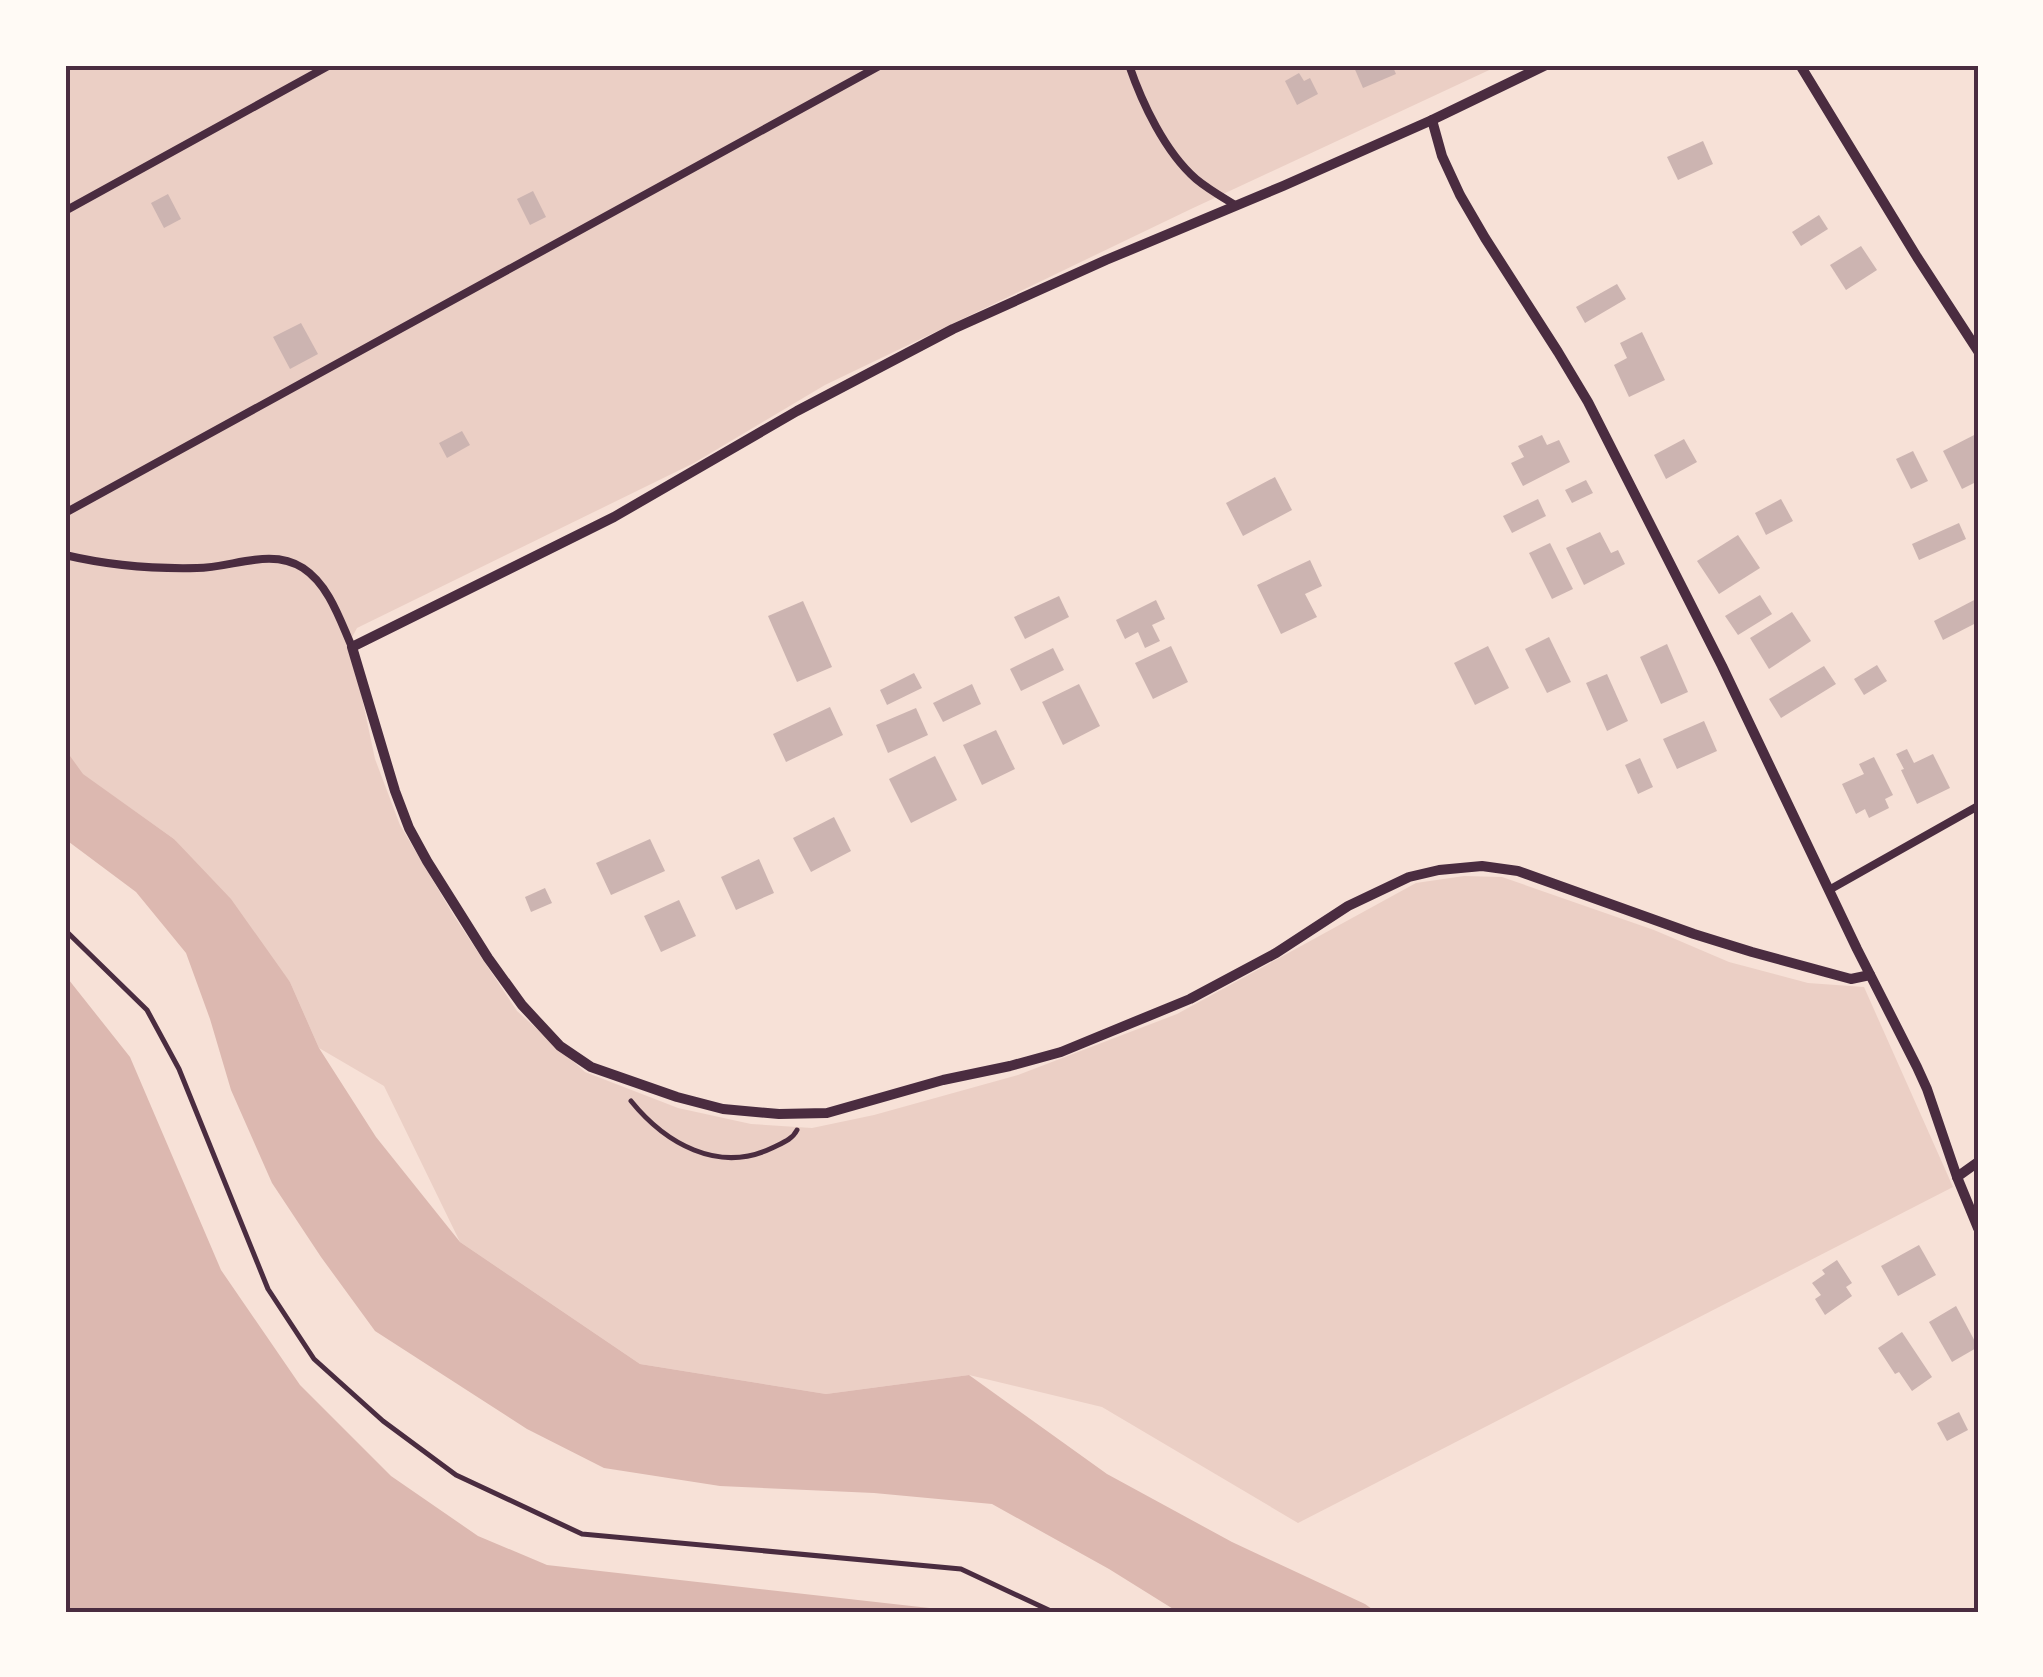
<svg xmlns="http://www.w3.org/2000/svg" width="2043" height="1677" viewBox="0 0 2043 1677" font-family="'Roboto Condensed',sans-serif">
<rect width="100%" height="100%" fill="#f7e1d7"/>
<polygon fill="#ebcfc5" points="65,65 1500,65 1191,209 825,385 694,463 357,628 350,641 375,759 400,825 454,916 517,1011 585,1072 678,1108 751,1124 812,1128 874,1115 1018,1075 1177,1014 1416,883 1464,876 1502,877 1654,930 1729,962 1808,983 1864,987 1953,1187 1298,1523 1102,1407 969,1375 826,1394 640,1364 460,1242 384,1086 319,1048 290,982 174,839 82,774 65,749"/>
<g fill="#dcb8b0">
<polygon points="65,749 83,774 174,839 231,899 290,982 319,1048 376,1137 460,1242 640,1364 826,1394 969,1375 1107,1474 1232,1542 1365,1604 1376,1612 1178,1612 1109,1569 992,1504 874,1493 720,1486 604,1468 527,1429 375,1331 321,1257 272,1183 231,1090 210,1019 186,953 136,892 65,839"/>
<polygon points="65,975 130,1057 221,1270 300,1385 391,1476 478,1536 547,1565 965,1612 65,1612"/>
</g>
<g fill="#ccb4b1">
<polygon points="1353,65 1392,65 1396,74 1363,88"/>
<polygon points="1299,73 1304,81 1310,78 1318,94 1297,105 1285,81"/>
<polygon points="1703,141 1713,164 1678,180 1667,157"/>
<polygon points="533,191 546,217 530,225 517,199"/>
<polygon points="168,194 181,219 164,228 151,203"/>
<polygon points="1819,215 1828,229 1801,246 1792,232"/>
<polygon points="1861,246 1877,270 1846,290 1830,265"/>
<polygon points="1617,284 1626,299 1585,323 1576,307"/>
<polygon points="301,323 318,354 290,369 273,337"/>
<polygon points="1642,332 1665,380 1629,397 1614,365 1627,358 1620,343"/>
<polygon points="462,431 470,445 447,458 439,443"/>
<polygon points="1978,433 1978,481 1962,489 1943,451"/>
<polygon points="1542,435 1547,445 1559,440 1570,462 1523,486 1511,463 1524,457 1518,446"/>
<polygon points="1684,439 1697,462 1666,479 1654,455"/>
<polygon points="1913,451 1928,481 1911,489 1896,459"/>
<polygon points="1275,477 1292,510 1243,536 1226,503"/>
<polygon points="1586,480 1593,493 1572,503 1565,490"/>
<polygon points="1538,499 1546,516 1512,533 1503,516"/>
<polygon points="1781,499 1793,521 1766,535 1755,513"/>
<polygon points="1959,523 1966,539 1919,560 1912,544"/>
<polygon points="1600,532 1611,553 1618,550 1625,564 1584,585 1566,548"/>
<polygon points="1738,535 1760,568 1719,594 1697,561"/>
<polygon points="1550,543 1573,589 1552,599 1529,553"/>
<polygon points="1310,560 1322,586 1305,594 1317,617 1281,634 1257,585"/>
<polygon points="1760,595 1772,614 1738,635 1725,616"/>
<polygon points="1059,596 1069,617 1025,639 1014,617"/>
<polygon points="1978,598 1978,622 1943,640 1934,621"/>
<polygon points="1156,600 1165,619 1152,625 1160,641 1145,648 1138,632 1125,639 1116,620"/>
<polygon points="803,601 832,667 797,682 768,616"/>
<polygon points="1792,612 1811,641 1769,669 1750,638"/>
<polygon points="1549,637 1571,682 1547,693 1525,649"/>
<polygon points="1667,644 1688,692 1661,704 1640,657"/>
<polygon points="1171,646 1188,682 1153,699 1135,663"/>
<polygon points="1488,646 1509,688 1475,705 1454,663"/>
<polygon points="1053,648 1064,670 1021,691 1010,669"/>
<polygon points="1877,665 1887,681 1864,695 1854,679"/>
<polygon points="1824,666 1836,684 1781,718 1769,699"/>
<polygon points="914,673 922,688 887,705 880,690"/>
<polygon points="1607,674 1628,721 1607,731 1586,683"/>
<polygon points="972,684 981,704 943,722 933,703"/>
<polygon points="1079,684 1100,726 1063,745 1042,702"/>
<polygon points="830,707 843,735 786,762 773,734"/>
<polygon points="916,708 928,735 888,753 876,725"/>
<polygon points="1704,721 1717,751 1677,769 1663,739"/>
<polygon points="996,730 1015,769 982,785 963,745"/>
<polygon points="1907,749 1914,763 1933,754 1950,788 1917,804 1901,770 1904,769 1896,754"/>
<polygon points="935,756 957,800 911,823 889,779"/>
<polygon points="1874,757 1893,795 1885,799 1889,808 1869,818 1865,809 1856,814 1842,784 1864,774 1859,764"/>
<polygon points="1640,758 1653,787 1638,794 1625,765"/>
<polygon points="834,817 851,851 811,872 793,838"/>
<polygon points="650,839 665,871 611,895 596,863"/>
<polygon points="759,859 774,893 736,910 721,877"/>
<polygon points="545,888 552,903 531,912 525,897"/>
<polygon points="679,900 696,936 661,952 644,916"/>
<polygon points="1919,1245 1936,1275 1898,1296 1881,1266"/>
<polygon points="1837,1260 1852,1283 1846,1287 1852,1296 1825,1315 1815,1299 1821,1295 1812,1283 1825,1274 1822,1270"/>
<polygon points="1956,1306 1978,1347 1952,1362 1929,1322"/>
<polygon points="1902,1332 1932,1377 1912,1391 1899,1372 1895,1374 1878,1348"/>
<polygon points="1959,1412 1968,1430 1947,1441 1937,1423"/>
</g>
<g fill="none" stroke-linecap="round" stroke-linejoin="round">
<g stroke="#4a2c40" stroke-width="5">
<polyline points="65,930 147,1010 179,1069 268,1289 314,1359 383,1421 456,1475 582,1534 961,1569 1053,1612"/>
<path d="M631,1101C665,1143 718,1174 772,1148C782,1143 792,1140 797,1130"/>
</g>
<g stroke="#4a2c40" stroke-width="8">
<path d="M1129,65C1142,103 1165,152 1196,179C1208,189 1222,197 1235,205"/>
<polyline points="65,211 330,65"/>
<polyline points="65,513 881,65"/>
<path d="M65,555C107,565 154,569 197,568C232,568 271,547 303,568C329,585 340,620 352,647"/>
<polyline points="1829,890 1978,806"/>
</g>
<g stroke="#4a2c40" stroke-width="10">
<polyline points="1546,65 1432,120 1442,156 1460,195 1485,238 1558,352 1588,402 1722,666 1857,949 1917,1067 1927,1089 1957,1177 1978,1228"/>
<polyline points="1800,65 1917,257 1978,351"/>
<polyline points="1432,120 1283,186 1106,260 953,329 797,411 614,517 352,647 395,791 409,828 427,861 488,958 522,1005 560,1046 591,1067 677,1097 723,1109 779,1114 827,1113 943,1080 1010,1066 1061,1052 1190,999 1276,953 1348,906 1409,877 1439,870 1482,866 1518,871 1694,934 1752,952 1851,979 1870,975"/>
<polyline points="1957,1177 1978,1162"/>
</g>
</g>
<rect width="2043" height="1677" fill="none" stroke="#fffaf5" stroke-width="135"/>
<rect x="68" y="68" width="1908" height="1542" fill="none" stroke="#4a2c40" stroke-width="4"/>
</svg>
